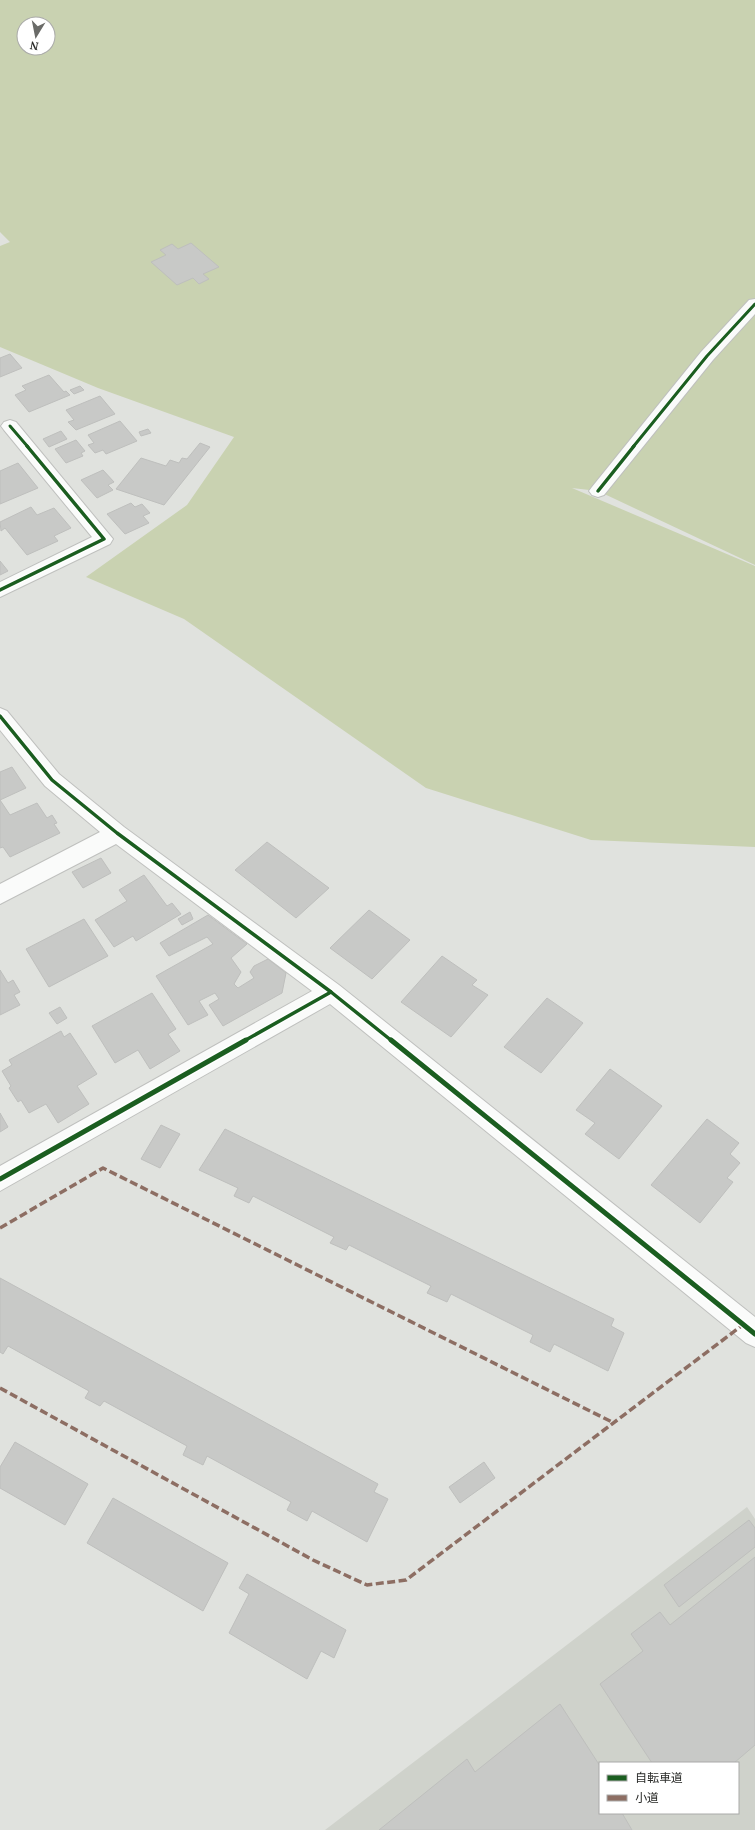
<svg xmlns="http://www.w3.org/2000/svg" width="755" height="1830" viewBox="0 0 755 1830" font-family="'PT Serif','Noto Sans JP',serif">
<rect width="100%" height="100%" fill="#e0e2de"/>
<path fill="#cfd2cb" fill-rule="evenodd" d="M747,1507L755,1519V1830H325ZM600,1763H738V1813H600Z"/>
<path fill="#c9d2b1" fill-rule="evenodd" d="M0,0H755V565L598,491L572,488L755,566V847L591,840L426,788L184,619L86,577L187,505L234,437L98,388L0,347V246L10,242L0,232ZM24,24H48V48H24Z"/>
<g fill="#c8c9c7" stroke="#bebfbd">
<polygon points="191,243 219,267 203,274 209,279 199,284 193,278 177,285 151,262 166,255 160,250 172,244 178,249"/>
<polygon points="10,354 22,368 0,377 0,358"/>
<polygon points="49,375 64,392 66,391 70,395 29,412 15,395 26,390 22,386"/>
<polygon points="80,386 84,390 74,394 70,390"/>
<polygon points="100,396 115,414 76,430 68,422 74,420 66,410"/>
<polygon points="120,421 137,441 106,454 103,450 95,453 88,445 94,443 88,435"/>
<polygon points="148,429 151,433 141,436 139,432"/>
<polygon points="61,431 67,439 49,447 43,439"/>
<polygon points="76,440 85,451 81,453 83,456 66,463 55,449"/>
<polygon points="200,443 210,447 164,505 116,489 141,458 166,466 170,460 179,463 182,458 187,459"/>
<polygon points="18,463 38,488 0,504 0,471"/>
<polygon points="103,470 114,482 108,485 113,490 97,498 81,480"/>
<polygon points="131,503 135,507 142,504 150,513 143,516 149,523 125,534 107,514"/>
<polygon points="31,507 37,515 54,508 71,528 54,536 58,541 27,555 5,528 1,531 0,522"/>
<polygon points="0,561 8,571 0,575"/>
<polygon points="12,767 26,788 0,800 10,815 37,803 47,818 52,815 57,823 54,824 60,833 10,857 3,847 0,848 0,772"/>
<polygon points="267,842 329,888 296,918 235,870"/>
<polygon points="101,858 111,873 83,888 72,872"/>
<polygon points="144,875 167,906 172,903 181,914 136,941 133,936 114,947 95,920 127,901 119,890"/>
<polygon points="369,910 410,940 372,979 330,948"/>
<polygon points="190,912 193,919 182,925 178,919"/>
<polygon points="208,915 247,944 231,958 241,972 234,984 238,988 254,978 250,972 254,966 268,959 286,973 282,993 223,1026 209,1005 219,999 215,993 199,1001 208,1015 188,1025 156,976 213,944 207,937 169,956 160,943"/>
<polygon points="84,919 108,956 49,987 26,949"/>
<polygon points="442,956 477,980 472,985 488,995 451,1037 401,1002"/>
<polygon points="0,970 8,983 13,980 20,992 14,995 20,1005 0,1015"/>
<polygon points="152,993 176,1029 168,1034 180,1051 150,1069 138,1050 115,1063 92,1026"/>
<polygon points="547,998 583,1023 541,1073 504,1047"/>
<polygon points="60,1007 67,1018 57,1024 49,1013"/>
<polygon points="61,1031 64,1037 70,1033 97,1074 77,1086 89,1104 58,1123 46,1104 29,1113 21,1100 18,1102 9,1088 11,1086 2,1071 12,1065 9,1060"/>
<polygon points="610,1069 662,1106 619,1159 585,1134 595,1123 576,1110"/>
<polygon points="0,1113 8,1127 0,1132"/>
<polygon points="707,1119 739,1143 730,1154 740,1163 727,1178 733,1182 700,1223 651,1185"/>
<polygon points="161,1125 180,1134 160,1168 141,1159"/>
<polygon points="225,1129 614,1319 611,1326 624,1333 608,1371 554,1344 550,1352 530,1342 533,1335 451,1294 447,1302 427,1293 431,1286 349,1245 346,1250 330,1243 334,1237 253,1196 249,1203 234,1196 238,1188 199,1170"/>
<polygon points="0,1278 378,1484 374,1492 388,1499 367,1542 312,1511 307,1521 287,1510 291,1502 207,1456 203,1465 183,1455 187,1446 104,1401 100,1406 85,1398 89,1391 8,1346 3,1354 0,1352"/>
<polygon points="15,1442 88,1484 65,1525 0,1488 0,1467"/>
<polygon points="484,1462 495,1478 460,1503 449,1487"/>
<polygon points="113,1498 228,1563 203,1611 87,1543"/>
<polygon points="749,1520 755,1528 755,1547 679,1607 664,1585"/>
<polygon points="755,1557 755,1745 734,1763 652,1763 600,1684 643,1651 631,1634 660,1612 670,1625"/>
<polygon points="247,1574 346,1630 334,1658 321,1651 307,1679 229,1633 249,1594 239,1588"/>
<polygon points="560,1704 600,1766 600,1813 622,1813 632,1830 379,1830 467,1759 475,1772"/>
</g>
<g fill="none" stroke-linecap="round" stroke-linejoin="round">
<g stroke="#bfc0be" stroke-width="2">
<g id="minor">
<polygon points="755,299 755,314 713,360 604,495 598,497 592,495 589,491 592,487 701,352 749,300"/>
<polygon points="10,420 16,422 113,539 110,544 0,597 0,582 92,537 4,430 1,426 4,422"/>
<polygon points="0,708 7,711 59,774 124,827 339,985 755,1317 755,1347 746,1343 330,1004 0,1191 0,1166 312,991 116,844 0,904 0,884 100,832 45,786 0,730"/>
</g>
</g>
<use href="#minor" fill="#fafbfa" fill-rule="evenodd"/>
<g stroke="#8d6e63" stroke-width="3.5" stroke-dasharray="8 3.5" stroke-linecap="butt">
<polyline points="0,1228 103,1168 614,1423"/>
<polyline points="0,1388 313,1560 367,1585 406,1580 744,1324"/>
</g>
<g stroke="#fff" stroke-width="4.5">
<g id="cycleway-far2">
<polyline points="10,426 28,447"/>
<polyline points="633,447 707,356 755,304"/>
</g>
</g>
<g stroke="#fff" stroke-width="6">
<g id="cycleway-far1">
<polyline points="598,491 634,446"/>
<polyline points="0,590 104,539 27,446"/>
<polyline points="0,716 52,780 117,833 331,992 392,1041"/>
<polyline points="244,1041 331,992"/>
</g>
</g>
<g stroke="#fff" stroke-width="8">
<g id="cycleway">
<polyline points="391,1040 755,1334"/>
<polyline points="0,1179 246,1040"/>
</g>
</g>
<use href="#cycleway-far2" stroke="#1b5e20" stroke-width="3"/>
<use href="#cycleway-far1" stroke="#1b5e20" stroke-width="3.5"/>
<use href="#cycleway" stroke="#1b5e20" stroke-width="5"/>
</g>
<rect x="599" y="1762" width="140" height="52" fill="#ffffff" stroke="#aaaaa9"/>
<rect x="607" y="1775" width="20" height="6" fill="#1b5e20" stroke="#aaaaa9"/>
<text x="635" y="1782" font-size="12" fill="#2a2b29">自転車道</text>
<rect x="607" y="1795" width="20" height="6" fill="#8d6e63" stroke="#aaaaa9"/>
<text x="635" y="1802" font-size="12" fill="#2a2b29">小道</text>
<g transform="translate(36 36) rotate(190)"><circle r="19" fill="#ffffff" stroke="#aaaaa9"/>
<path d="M0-3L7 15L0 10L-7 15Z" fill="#6a6b68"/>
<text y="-6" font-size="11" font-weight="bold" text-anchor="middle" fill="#2a2b29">N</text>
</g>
</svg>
